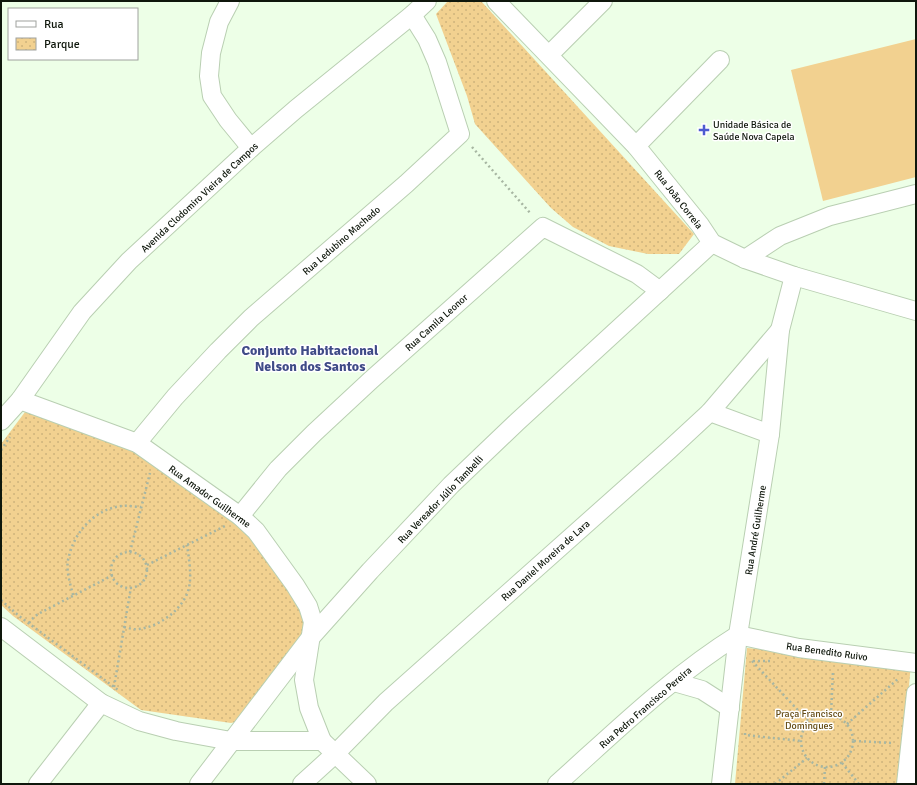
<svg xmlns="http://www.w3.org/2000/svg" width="917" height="785" viewBox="0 0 917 785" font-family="Signika,sans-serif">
<defs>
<pattern id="park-dots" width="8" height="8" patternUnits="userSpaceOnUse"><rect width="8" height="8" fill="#f2d190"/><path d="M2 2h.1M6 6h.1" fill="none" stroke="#ceb37b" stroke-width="1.8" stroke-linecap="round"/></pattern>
</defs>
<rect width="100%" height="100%" fill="#edffe7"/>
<polygon fill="#f2d190" points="916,39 916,177 823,201 791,70"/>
<g fill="url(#park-dots)">
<polygon points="448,1 481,1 694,234 679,254 648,254 609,246 573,227 551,208 475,124 467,96 436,14"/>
<polygon points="35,406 150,451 244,517 311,622 259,698 240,721 231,723 141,710 13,616 1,605 1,444 25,412"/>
<polygon points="747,648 911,662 901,784 735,784"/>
</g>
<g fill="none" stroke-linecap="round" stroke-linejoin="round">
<g stroke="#b9cfb2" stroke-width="20">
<g id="minor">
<polyline points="230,1 219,22 211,53 209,76 212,96 228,120 251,148"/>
<polyline points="496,1 636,146 700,225 712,243 745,259 794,276 916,311"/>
<polyline points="549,55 603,1"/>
<polyline points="636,146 720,60"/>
<polyline points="745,259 780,236 830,216 916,194"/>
<polyline points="20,400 137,443 240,516 256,531 295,585 308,606 313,622 304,680 309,708 322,741"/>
<polyline points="710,412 770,434"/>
<polyline points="1,421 20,400 82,312 129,261 251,148 296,109 412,15 427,1"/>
<polyline points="137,443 175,397 218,351 251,318 406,184 460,134 437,62 427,39 412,15"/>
<polyline points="240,516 278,469 314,433 371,380 543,227 637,274 660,291"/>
<polyline points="1,627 101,703 139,721 176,731 231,741 322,741 367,784"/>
<polyline points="674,682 702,690 730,708"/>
<polyline points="38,784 101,703"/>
<polyline points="199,784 311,637 370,571 451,485 517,422 712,243"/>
<polyline points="302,784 335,754 386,702 669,450 710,412 780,330"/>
<path d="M557,784C615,732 672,676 738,635L799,648L916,663"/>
<polyline points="721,784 738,635 770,434 780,330 794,276"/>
<polyline points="906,784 916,693"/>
</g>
</g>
<g stroke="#a7b6a2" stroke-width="2.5" stroke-dasharray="2 3" stroke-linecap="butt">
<polyline points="472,147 531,214"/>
<polyline points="1,450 10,437"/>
<polyline points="130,552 150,473"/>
<circle cx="129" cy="570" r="18"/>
<polyline points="147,565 225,526"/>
<path d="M73,595C70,583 65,568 69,556C75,531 96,508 123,506C128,505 135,507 141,507"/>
<polyline points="1,600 19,616 118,690"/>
<polyline points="29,623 32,619 38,614 113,575"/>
<path d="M124,627C129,628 134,630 139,629C158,627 179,612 187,594C193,580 189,559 187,545"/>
<polyline points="752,661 809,722"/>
<polyline points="753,661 770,661"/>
<polyline points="114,687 131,587"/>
<circle cx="827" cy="741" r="26"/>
<polyline points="831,715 833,670"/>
<polyline points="847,724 899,678"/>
<polyline points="745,733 745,735 801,741"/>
<polyline points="854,741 893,743"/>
<polyline points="842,763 859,784"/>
<polyline points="775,784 807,758"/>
<polyline points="824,784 825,767"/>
</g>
<use href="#minor" stroke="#fff" stroke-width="18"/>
</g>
<path fill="#4d5bd1" stroke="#fff" stroke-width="1.5" d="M702 124h4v4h4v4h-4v4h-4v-4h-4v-4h4z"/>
<g text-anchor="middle" stroke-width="3" stroke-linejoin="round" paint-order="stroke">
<g font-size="10" fill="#0f170c" stroke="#fff" text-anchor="start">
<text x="713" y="128">Unidade Básica de<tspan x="713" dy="12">Saúde Nova Capela</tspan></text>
</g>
<g font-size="10" fill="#0f170c" stroke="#fff">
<text transform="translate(199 197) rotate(-43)" y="4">Avenida Clodomiro Vieira de Campos</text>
<text transform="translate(679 199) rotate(52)" y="4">Rua João Correia</text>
<text transform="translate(341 240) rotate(-41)" y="4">Rua Ledubino Machado</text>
<text transform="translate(436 322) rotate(-42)" y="4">Rua Camila Leonor</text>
<text transform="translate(210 496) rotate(36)" y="4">Rua Amador Guilherme</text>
<text transform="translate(440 499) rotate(-46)" y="4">Rua Vereador Júlio Tambelli</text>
<text transform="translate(755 530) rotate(-81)" y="4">Rua André Guilherme</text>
<text transform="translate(545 560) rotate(-42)" y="4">Rua Daniel Moreira de Lara</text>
<text transform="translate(827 651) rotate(8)" y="4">Rua Benedito Ruivo</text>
<text transform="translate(645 707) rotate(-41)" y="4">Rua Pedro Francisco Pereira</text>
</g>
<g font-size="10" fill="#654c15" stroke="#fff">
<text x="809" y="717">Praça Francisco<tspan x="809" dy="12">Domingues</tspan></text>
</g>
<g font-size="14" font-weight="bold" fill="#3f4b87" stroke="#fff">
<text x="310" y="355">Conjunto Habitacional<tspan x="310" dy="16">Nelson dos Santos</tspan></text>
</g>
</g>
<rect width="917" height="785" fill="none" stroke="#0f170c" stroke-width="4"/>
<rect x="8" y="8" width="130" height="52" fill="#ffffff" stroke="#9fa29e"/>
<rect x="16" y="21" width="20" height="6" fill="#ffffff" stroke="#9fa29e"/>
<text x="44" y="28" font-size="12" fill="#0f170c">Rua</text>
<rect x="16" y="38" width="20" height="12" fill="url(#park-dots)" stroke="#9fa29e"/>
<text x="44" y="48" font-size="12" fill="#0f170c">Parque</text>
</svg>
